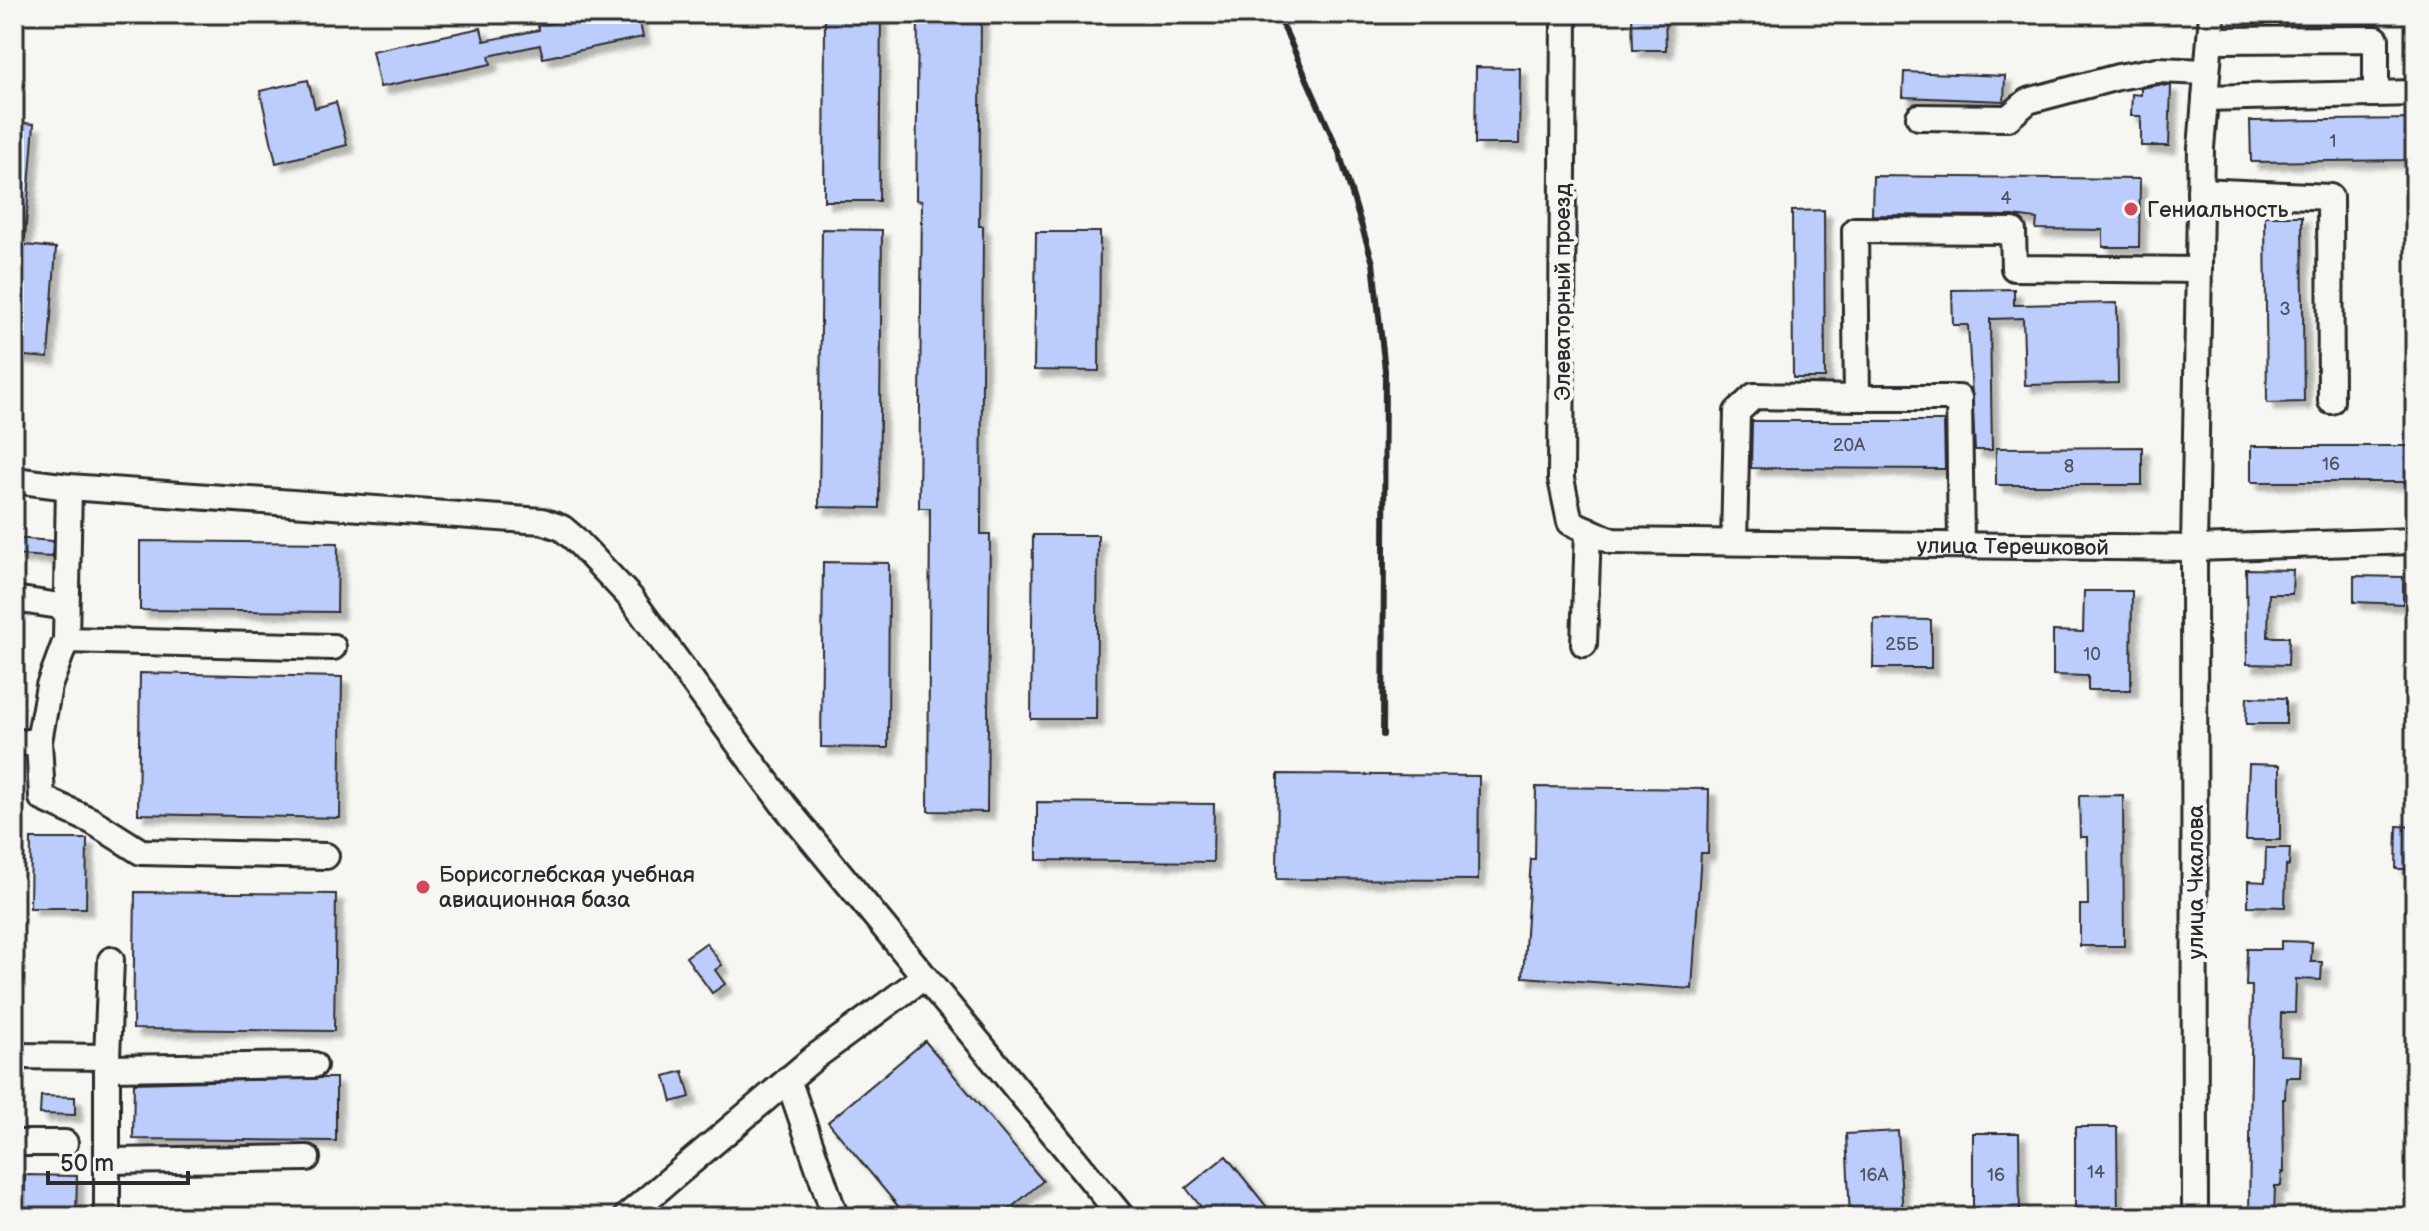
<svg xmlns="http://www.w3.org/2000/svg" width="2429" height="1231" viewBox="0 0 2429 1231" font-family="'Balsamiq Sans',sans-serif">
<defs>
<filter id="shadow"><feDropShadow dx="7" dy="7" stdDeviation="2" flood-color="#0004"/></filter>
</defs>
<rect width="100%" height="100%" fill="#f6f6f2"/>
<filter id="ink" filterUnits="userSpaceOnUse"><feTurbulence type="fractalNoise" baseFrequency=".0125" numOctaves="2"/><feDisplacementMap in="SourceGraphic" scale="16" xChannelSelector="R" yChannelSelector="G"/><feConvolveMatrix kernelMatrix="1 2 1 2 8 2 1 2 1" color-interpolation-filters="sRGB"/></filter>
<g filter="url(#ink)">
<g fill="#bccdfd" stroke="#2b2b2b" stroke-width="2" filter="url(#shadow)">
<polygon points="593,14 638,14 643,37 543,58 540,45 489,56 491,64 380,87 372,51 481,28 484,41 539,30 538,26"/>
<polygon points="825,14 881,14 879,201 824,201"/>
<polygon points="918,14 981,14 979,226 983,226 981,534 990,534 987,812 928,811 930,508 919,508 922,201 916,200"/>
<polygon points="1632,14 1665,14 1666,50 1633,50"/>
<polygon points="1476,67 1520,68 1519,144 1475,144"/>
<polygon points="1904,72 2005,76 2004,101 1903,97"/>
<polygon points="308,80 315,108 336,102 347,145 276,163 260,91"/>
<polygon points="2158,85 2171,86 2169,146 2141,146 2141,116 2131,116 2132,94 2141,95 2141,88"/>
<polygon points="2415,119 2415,160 2251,162 2250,121"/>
<polygon points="14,122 34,124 25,238 14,237"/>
<polygon points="1873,176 2140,179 2139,247 2103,247 2103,230 2036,229 2037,219 2013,216 1872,215"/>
<polygon points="1824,210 1825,378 1793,378 1792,211"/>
<polygon points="2265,216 2302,216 2304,402 2267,403"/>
<polygon points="822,229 882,230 879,508 819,507"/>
<polygon points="1036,232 1100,232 1099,371 1034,370"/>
<polygon points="14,244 56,248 48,358 14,355"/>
<polygon points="2014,289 2014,305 2117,303 2118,383 2025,385 2023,318 1990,319 1992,450 1975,450 1968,325 1953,325 1952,290"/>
<polygon points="1752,421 1944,421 1945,469 1751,468"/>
<rect x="2251" y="446" width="159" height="36"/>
<polygon points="2142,447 2142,485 1996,485 1996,448"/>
<polygon points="1033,535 1098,535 1096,719 1031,719"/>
<polygon points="14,538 53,541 52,557 14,555"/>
<polygon points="140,541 338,543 337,612 140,610"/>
<polygon points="823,562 889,563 888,748 821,747"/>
<polygon points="2246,569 2293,570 2292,594 2269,594 2268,637 2289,637 2288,665 2247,664"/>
<polygon points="2354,576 2403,577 2403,604 2354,602"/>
<polygon points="2084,591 2132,591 2131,690 2088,690 2088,676 2053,675 2053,631 2083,632"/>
<polygon points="1874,619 1931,620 1931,668 1873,668"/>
<polygon points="140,673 342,677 340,818 138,814"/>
<polygon points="2247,697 2286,698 2286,724 2246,724"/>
<polygon points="2249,764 2280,765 2280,840 2246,840"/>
<polygon points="1278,774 1479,776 1478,880 1277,879"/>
<polygon points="1536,787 1709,789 1708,853 1701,853 1692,989 1523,977 1531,859 1535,859"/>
<polygon points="2123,795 2124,946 2080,946 2080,905 2088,905 2087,837 2080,837 2079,796"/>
<polygon points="1037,802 1214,804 1213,862 1037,860"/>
<polygon points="2397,826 2415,827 2415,869 2396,869"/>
<polygon points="31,839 87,839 86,908 30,908"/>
<polygon points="2266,848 2290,848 2289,866 2286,865 2285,907 2248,906 2248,881 2265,882"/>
<polygon points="135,892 336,894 334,1031 133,1029"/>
<polygon points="2281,941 2312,942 2311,962 2322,962 2321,980 2296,979 2295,1013 2281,1013 2280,1055 2301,1056 2300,1077 2286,1077 2285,1099 2283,1099 2284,1172 2282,1172 2281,1186 2275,1186 2274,1217 2249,1217 2252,986 2246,986 2247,949 2281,949"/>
<polygon points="706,943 722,965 715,970 725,984 712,993 686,957"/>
<polygon points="925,1041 1043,1181 1000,1217 907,1217 828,1122"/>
<polygon points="683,1071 690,1097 672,1102 665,1076"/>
<polygon points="321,1078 336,1078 336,1141 133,1139 134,1083"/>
<polygon points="41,1096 75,1097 75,1115 40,1114"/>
<polygon points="2075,1127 2117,1127 2118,1217 2075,1217"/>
<polygon points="1898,1131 1903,1217 1850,1217 1846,1134"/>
<polygon points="1973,1133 2019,1133 2020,1217 1973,1217"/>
<polygon points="1226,1156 1275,1217 1209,1217 1186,1188"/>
<polygon points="25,1175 77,1176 76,1217 24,1217"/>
</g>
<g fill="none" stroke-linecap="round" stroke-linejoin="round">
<g stroke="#2b2b2b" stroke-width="30">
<g id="minor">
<path id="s1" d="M1564,14L1561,479L1570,522L1612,541L2194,548L2415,541"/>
<polyline points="2210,40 2376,39 2376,94"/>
<polyline points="2205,98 2415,93"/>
<polyline points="1919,117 2008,118 2028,101 2118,77 2157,70 2207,72"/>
<polyline points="2200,191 2330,197 2331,401"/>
<polyline points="14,480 69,487 542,521 562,528 575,539 630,597 783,804 1122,1217"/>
<polyline points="1734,542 1737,412 1754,396 1857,398"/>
<polyline points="1961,545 1959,398 1857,398 1855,230 2013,231 2014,268 2199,270"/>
<polyline points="14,599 66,607"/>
<polyline points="66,640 333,647"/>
<polyline points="1584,644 1588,530"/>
<polyline points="39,741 42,798 92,821 141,852 326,856"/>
<polyline points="14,743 39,741 49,686 66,640 69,487"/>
<polyline points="14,1056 107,1057 107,1217"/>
<polyline points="107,1057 111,960"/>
<polyline points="108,1068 314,1065"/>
<polyline points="788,1079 835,1216"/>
<polyline points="14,1143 65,1143"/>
<polyline points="107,1161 307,1158"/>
<polyline points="627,1216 815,1057 924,977"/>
<polyline points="2195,1217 2194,548 2201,148 2212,14"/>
</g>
</g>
<use href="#minor" stroke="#f6f6f2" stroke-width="24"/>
<polyline stroke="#2b2b2b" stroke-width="6" points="1276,14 1286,32 1339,152 1373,263 1385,370 1383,735"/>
</g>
</g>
<g fill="#d1495b" stroke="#f6f6f2" stroke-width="3">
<circle cx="2131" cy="209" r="8"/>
<circle cx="423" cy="887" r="8"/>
</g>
<g text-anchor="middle" stroke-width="8" stroke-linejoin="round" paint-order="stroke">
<g font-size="18" fill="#4f5460">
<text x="2333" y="147">1</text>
<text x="2006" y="204">4</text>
<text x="2285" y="315">3</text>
<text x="1849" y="451">20А</text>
<text x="2331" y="470">16</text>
<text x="2069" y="472">8</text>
<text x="1902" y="650">25Б</text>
<text x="2092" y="660">10</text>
<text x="2096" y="1178">14</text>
<text x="1874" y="1181">16А</text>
<text x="1996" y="1181">16</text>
</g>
<g font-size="22" fill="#2b2b2b" stroke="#f6f6f2" text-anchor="start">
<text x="2147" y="217">Гениальность</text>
<text x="439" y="882">Борисоглебская учебная<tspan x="439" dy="25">авиационная база</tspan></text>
</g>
<g font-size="22" fill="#2b2b2b" stroke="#f6f6f2">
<text transform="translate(1562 292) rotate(-90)" y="8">Элеваторный проезд</text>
<text dy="8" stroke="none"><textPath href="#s1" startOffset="956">улица Терешковой</textPath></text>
<text transform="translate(2195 882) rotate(-90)" y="8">улица Чкалова</text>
</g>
</g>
<rect width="2429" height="1231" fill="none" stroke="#f6f6f2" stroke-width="48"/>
<rect x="24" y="24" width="2381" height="1183" fill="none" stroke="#2b2b2b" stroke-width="3" filter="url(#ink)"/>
<path d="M48 1171v12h140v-12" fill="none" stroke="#2b2b2b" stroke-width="4"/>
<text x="60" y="1171" font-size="24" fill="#2b2b2b" stroke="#f6f6f2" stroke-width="6" paint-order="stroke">50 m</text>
</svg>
